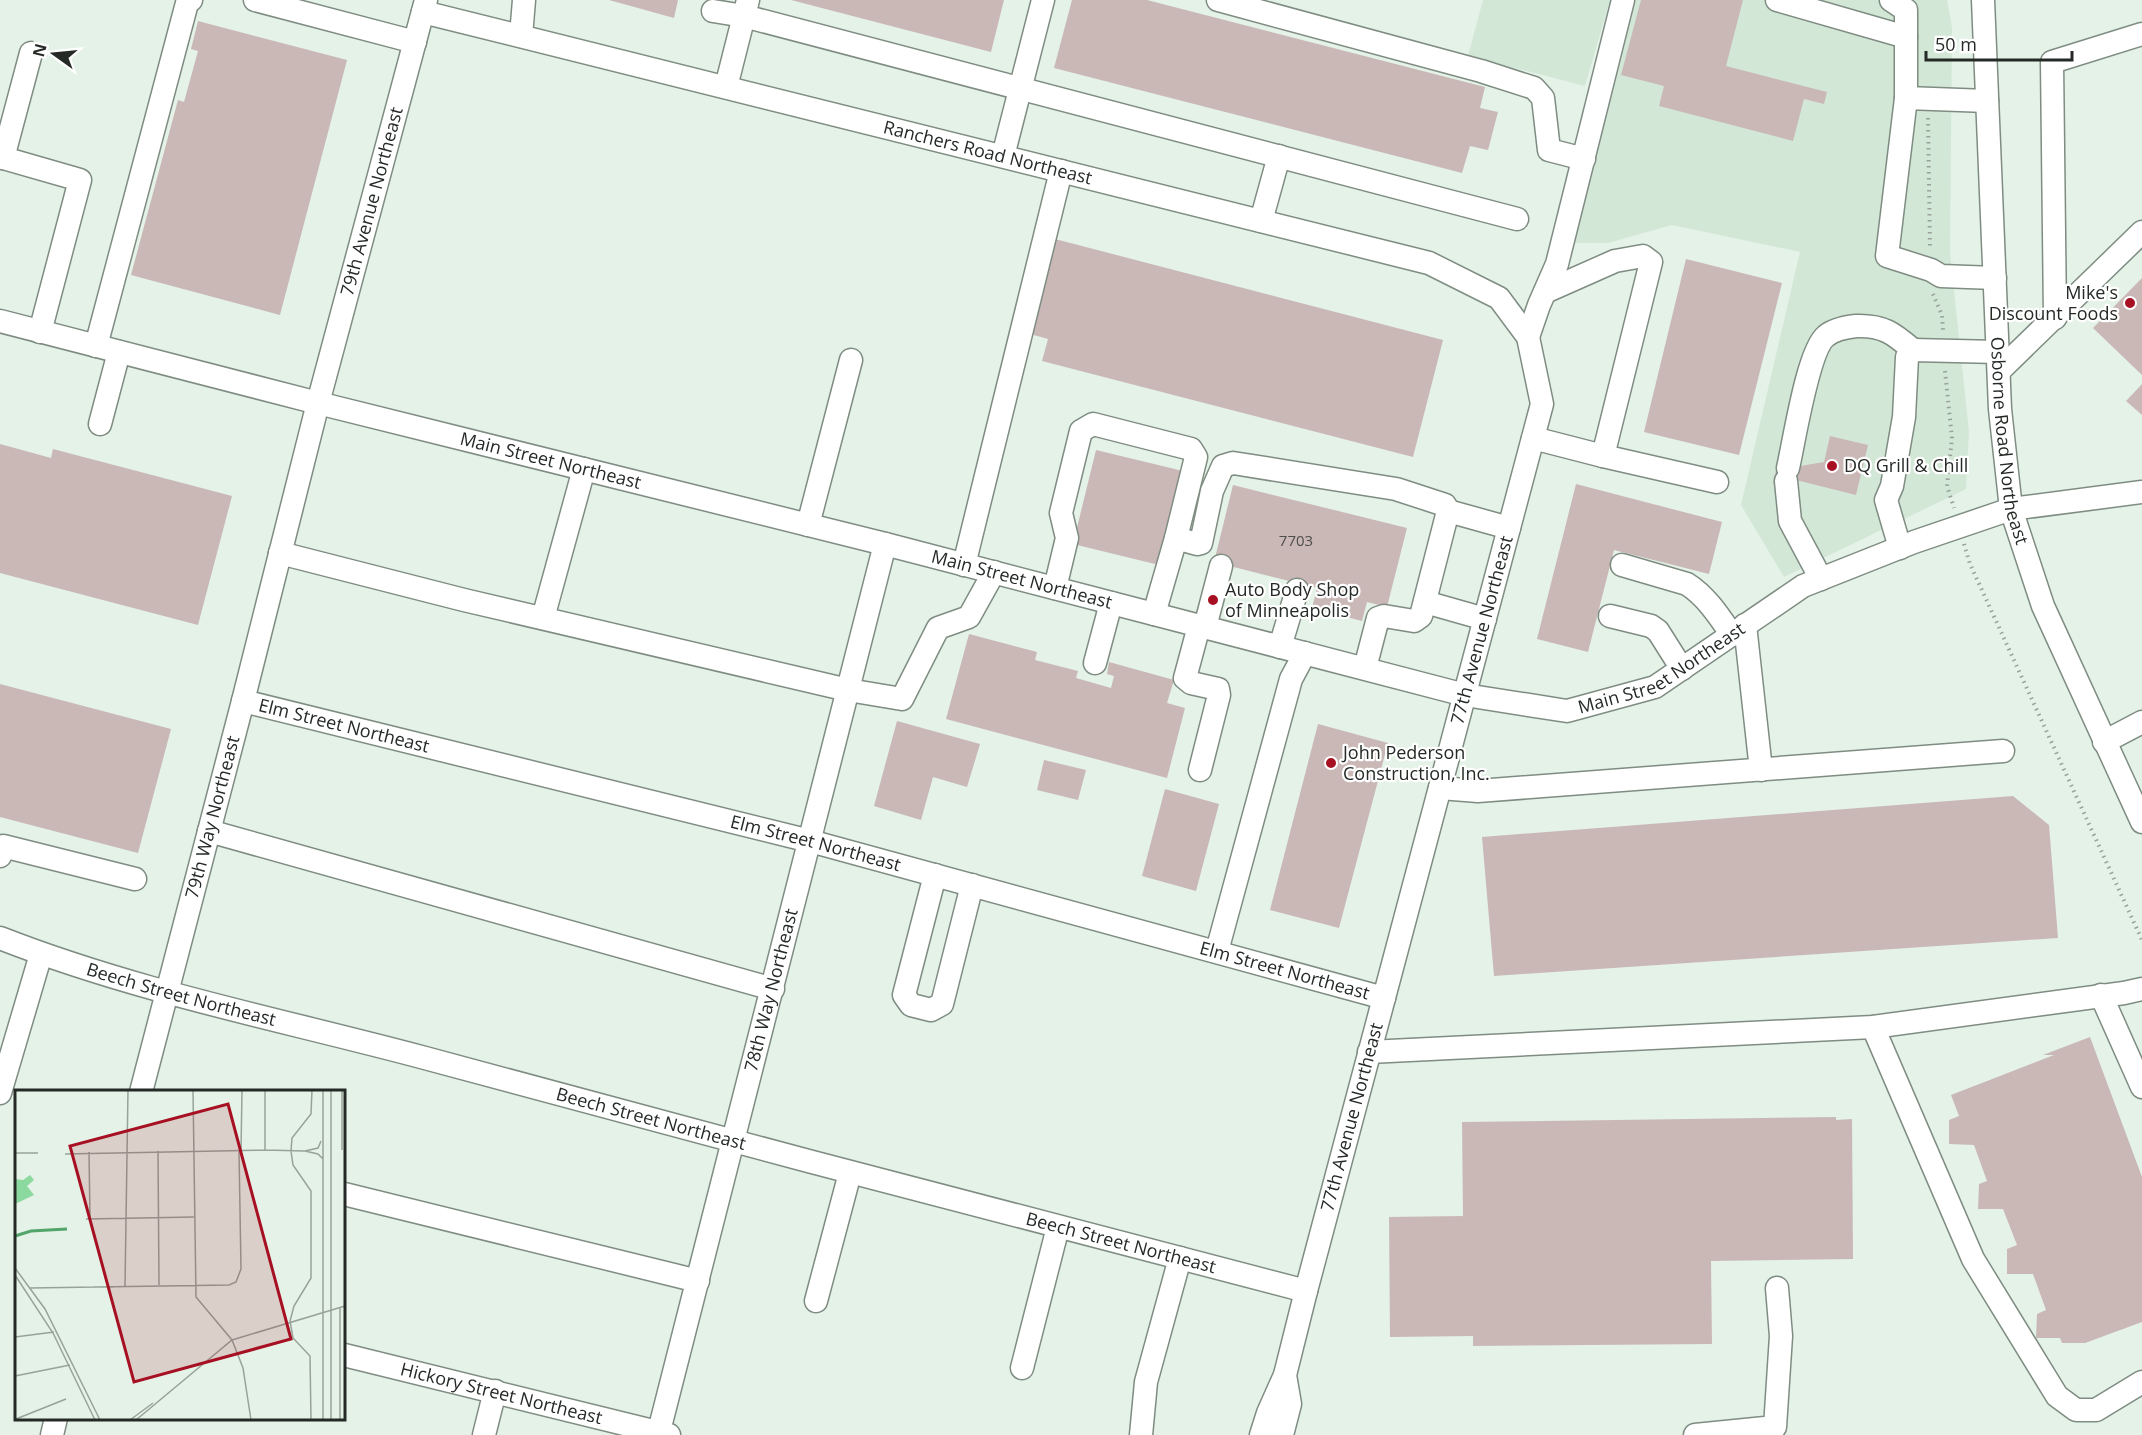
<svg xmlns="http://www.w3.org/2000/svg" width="2142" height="1435" viewBox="0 0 2142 1435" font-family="'Open Sans',sans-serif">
<rect width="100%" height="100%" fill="#e4f2e7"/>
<g fill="#d3e7d7">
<polygon points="1483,0 1610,0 1585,86 1468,56"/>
<polygon points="1631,0 1947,0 1952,28 1950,253 1969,432 1966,489 1784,577 1741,505 1800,252 1672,225 1608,243 1572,243"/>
</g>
<g fill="#cab8b7">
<polygon points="609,0 678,0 674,18"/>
<polygon points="791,0 1004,0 991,52"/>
<polygon points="1072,0 1147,0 1485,87 1480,108 1498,112 1488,150 1470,146 1462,173 1054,68"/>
<polygon points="1641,0 1743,0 1726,66 1827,92 1824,104 1804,99 1793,141 1659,106 1664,86 1621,75"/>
<polygon points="198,21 347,60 280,315 131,275 178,100 184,102 198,51 191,49"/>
<polygon points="1055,239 1443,340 1413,457 1042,361 1048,339 1030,334"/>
<polygon points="1686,259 1782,283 1739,455 1644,432"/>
<polygon points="2142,278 2142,375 2093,328"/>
<polygon points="2142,384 2142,415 2126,401"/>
<polygon points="1830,436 1868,445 1856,495 1796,480 1773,484 1776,470 1824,462"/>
<polygon points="0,444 51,458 53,449 232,496 198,625 0,573"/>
<polygon points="1096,450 1183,471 1159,565 1073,544"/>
<polygon points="1576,484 1722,522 1709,574 1614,550 1588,652 1537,639"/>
<polygon points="1233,485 1407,528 1387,607 1367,602 1362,621 1312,608 1317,588 1214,562"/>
<polygon points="969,634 1037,652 1035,660 1078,671 1076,678 1111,688 1114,676 1107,674 1109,662 1174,680 1167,703 1185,708 1167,778 946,719"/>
<polygon points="0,684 171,729 138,853 0,817"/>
<polygon points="897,721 980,744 967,787 933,777 921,820 874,806"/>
<polygon points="1318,724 1388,743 1339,928 1270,910"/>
<polygon points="1044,760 1086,770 1078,800 1037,790"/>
<polygon points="1165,789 1219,804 1196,891 1142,876"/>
<polygon points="2013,796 2049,825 2058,938 1494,976 1482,837"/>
<polygon points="2090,1037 2142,1177 2142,1322 2085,1343 2062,1343 2060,1338 2036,1338 2037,1314 2046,1310 2033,1274 2007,1274 2007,1249 2017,1245 2003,1209 1978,1209 1979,1184 1987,1181 1974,1145 1949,1144 1949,1120 1959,1116 1951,1095 2054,1055 2043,1055"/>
<polygon points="1836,1117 1836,1120 1852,1119 1853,1259 1711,1261 1712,1344 1473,1346 1473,1336 1390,1337 1389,1217 1463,1216 1462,1122"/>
</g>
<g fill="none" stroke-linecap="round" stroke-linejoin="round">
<g stroke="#7f8c82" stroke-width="25">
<g id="minor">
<polyline points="255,0 415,42"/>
<polyline points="1218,0 1481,71 1534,88 1543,98 1549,150 1584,159"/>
<polyline points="1777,0 1906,37"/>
<polyline points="1891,0 1906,10 1906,98 1887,256 1931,270 1941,276 1995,278"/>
<path id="s1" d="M1983,0L2000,409L2011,509L2043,606L2142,822"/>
<polyline points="713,11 744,16 1517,219"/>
<path id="s2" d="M423,12L1429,263L1499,298L1528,337L1542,404L1306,1291L1285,1375L1268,1413L1261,1435"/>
<polyline points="521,36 524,0"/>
<polyline points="726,87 748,0"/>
<polyline points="1906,98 1987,101"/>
<polyline points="1003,156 1043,0"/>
<polyline points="0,157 80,180 40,332"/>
<polyline points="3,158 31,53"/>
<polyline points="1261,221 1279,156"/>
<polyline points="1545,292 1615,261 1643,256 1651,262 1603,456"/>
<polyline points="2055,318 2052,62 2142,34"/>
<path id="s3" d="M0,321L318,403L885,544L1465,695L1567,711L1655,687L1803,586L1914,542L2011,509L2142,492"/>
<polyline points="1528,337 1539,305 1557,264 1623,0"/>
<polyline points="96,346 187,3 191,0"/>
<polyline points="1999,371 2142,232"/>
<polyline points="100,424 119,352"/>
<polyline points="1533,438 1603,456 1717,482"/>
<path d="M1788,468C1794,442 1808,350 1826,336C1834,329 1847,327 1856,326C1884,325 1894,334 1913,350"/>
<polyline points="1786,481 1790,521 1821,579"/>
<polyline points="1448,511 1509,528"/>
<polyline points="808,525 851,360"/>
<polyline points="1900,548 1886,500 1892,486 1904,417 1907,357 1913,350 1998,352"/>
<polyline points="280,553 464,600 848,690 902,699 938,628 969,617 994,572"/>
<polyline points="964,565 1061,171"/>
<path d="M1622,565L1687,584C1706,596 1719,616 1732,635"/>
<polyline points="1055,588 1067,538 1061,513 1081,431 1093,424 1191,449 1196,457 1176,538"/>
<polyline points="1425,602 1485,619"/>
<polyline points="1154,614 1176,538 1197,544 1201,543 1212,491 1223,466 1233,463 1396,489 1445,505 1448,511 1421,616 1414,621 1384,616 1378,618 1365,668"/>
<polyline points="1610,616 1651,626 1658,631 1682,669"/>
<polyline points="543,618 584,469"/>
<polyline points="1745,625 1761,770"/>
<polyline points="1199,626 1185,678 1191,683 1218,689 1219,695 1200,770"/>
<polyline points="1205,627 1221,566"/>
<polyline points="1280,647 1297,590"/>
<polyline points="1095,663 1111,603"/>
<path id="s4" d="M243,701L810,841L1384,998"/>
<polyline points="2104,742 2142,722"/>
<polyline points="1440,788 1478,791 2003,751"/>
<polyline points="209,831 773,989"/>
<polyline points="0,856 3,846 135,879"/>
<polyline points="935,875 904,995 911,1005 931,1010 942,1004 972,885"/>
<path id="s5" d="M0,938C138,992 283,1020 425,1058C718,1138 1012,1215 1306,1291"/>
<polyline points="1217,951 1291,679 1305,653"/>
<polyline points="2101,995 2142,1087"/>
<polyline points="1873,1027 1973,1259 2057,1396 2076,1410 2096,1410 2142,1382"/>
<polyline points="1369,1052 1873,1027 2124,993 2142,989"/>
<path id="s6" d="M141,1092L243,701L318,403L426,0"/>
<polyline points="0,1093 41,954"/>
<polyline points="344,1194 698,1281"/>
<polyline points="816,1301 850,1173"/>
<path id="s7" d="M344,1355L669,1435"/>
<polyline points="1022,1368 1058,1227"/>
<polyline points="52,1435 56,1418"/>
<polyline points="484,1435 495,1391"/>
<path id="s8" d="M658,1435L885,544"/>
<polyline points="1141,1435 1146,1382 1180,1258"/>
<polyline points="1282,1435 1290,1404 1285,1375"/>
<polyline points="1695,1435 1775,1427 1781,1336 1777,1288"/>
</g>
</g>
<g stroke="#98a29a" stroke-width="4" stroke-dasharray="1.5 4.5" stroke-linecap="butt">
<polyline points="1928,118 1930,248"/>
<polyline points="1933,294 1942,315 1943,330"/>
<polyline points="1945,371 1952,438 1947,486 1954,508"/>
<polyline points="1964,544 1970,564 2142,940"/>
</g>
<use href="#minor" stroke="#fff" stroke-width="22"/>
</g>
<g fill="#a70f23" stroke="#fff" stroke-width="2">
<circle cx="2130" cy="303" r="6"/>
<circle cx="1832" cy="466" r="6"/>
<circle cx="1213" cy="600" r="6"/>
<circle cx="1331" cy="763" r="6"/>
</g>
<g text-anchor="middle" stroke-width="4.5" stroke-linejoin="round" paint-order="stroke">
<g font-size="15" fill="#4e4e4a">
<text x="1296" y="546">7703</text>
</g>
<g font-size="18" fill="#252a26" stroke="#fff">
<text dy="6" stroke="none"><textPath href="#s2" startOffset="582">Ranchers Road Northeast</textPath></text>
<text dy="6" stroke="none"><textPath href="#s6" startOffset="920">79th Avenue Northeast</textPath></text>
<text dy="6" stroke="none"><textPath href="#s1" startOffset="442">Osborne Road Northeast</textPath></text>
<text dy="6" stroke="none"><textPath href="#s3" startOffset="568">Main Street Northeast</textPath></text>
<text dy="6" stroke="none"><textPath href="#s3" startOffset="1054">Main Street Northeast</textPath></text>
<text transform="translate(1482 630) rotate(-75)" y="6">77th Avenue Northeast</text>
<text dy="6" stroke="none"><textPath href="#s3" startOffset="1720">Main Street Northeast</textPath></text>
<text dy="6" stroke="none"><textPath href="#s4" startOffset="104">Elm Street Northeast</textPath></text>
<text dy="6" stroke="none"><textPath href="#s6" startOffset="284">79th Way Northeast</textPath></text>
<text dy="6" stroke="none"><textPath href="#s4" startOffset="590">Elm Street Northeast</textPath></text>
<text dy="6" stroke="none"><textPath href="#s4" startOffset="1076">Elm Street Northeast</textPath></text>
<text dy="6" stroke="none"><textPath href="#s8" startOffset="459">78th Way Northeast</textPath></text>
<text dy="6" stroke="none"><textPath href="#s5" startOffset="190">Beech Street Northeast</textPath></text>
<text transform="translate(1352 1117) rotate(-75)" y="6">77th Avenue Northeast</text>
<text dy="6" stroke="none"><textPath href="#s5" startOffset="676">Beech Street Northeast</textPath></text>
<text dy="6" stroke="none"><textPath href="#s5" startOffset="1162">Beech Street Northeast</textPath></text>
<text dy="6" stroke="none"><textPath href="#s7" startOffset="162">Hickory Street Northeast</textPath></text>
</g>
<g font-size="18" fill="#252a26" stroke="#fff" text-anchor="start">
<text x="2118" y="299" text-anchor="end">Mike's<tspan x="2118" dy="21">Discount Foods</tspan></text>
<text x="1844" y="472">DQ Grill &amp; Chill</text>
<text x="1225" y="596">Auto Body Shop<tspan x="1225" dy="21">of Minneapolis</tspan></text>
<text x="1343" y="759">John Pederson<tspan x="1343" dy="21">Construction, Inc.</tspan></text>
</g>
</g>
<g transform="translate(15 1090)">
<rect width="330" height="330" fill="#e4f2e7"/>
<path d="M15,85L19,90L12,96L19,105L0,114V89L8,90Z" fill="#8bd99e"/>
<path fill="none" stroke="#54a56b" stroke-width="3" d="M0,146L16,141L52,139"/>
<path fill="none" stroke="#98a29a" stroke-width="1.5" d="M178,0L181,207L217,250L228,278L236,330M308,0V330M316,0V330M250,60V0M327,60V0M143,61L144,195M226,61L227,0M290,61L303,58L306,51M74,62L75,128M0,63H23M50,64L250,60L290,61L303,64L308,69M71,129L179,127M0,178L30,219L85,330M0,185L38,243L80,330M110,196L113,0M78,197H98M15,198L214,195L221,192L226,179L224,61M0,247L39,242M0,286L55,275M1,329L51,309M115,330L138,313M121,330L217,250L330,216M296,330L295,266L278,248L275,231L279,216L296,188V101L278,75L276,61L277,48L296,24L297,0M325,330V218"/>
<path fill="#a70f23" fill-opacity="0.15" stroke="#a70f23" stroke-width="3" d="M213,14L276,249L119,292L55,56Z"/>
<rect width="330" height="330" fill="none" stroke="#252a26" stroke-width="3"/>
</g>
<g transform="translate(54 54) rotate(285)" stroke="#ffffff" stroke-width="4.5" paint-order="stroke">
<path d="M0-4.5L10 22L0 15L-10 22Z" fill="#252a26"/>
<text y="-9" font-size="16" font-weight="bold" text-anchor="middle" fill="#252a26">N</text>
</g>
<path d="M1926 51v9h146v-9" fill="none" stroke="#252a26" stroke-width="3"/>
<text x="1935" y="51" font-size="18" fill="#252a26" stroke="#ffffff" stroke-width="4.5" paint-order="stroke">50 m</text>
</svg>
